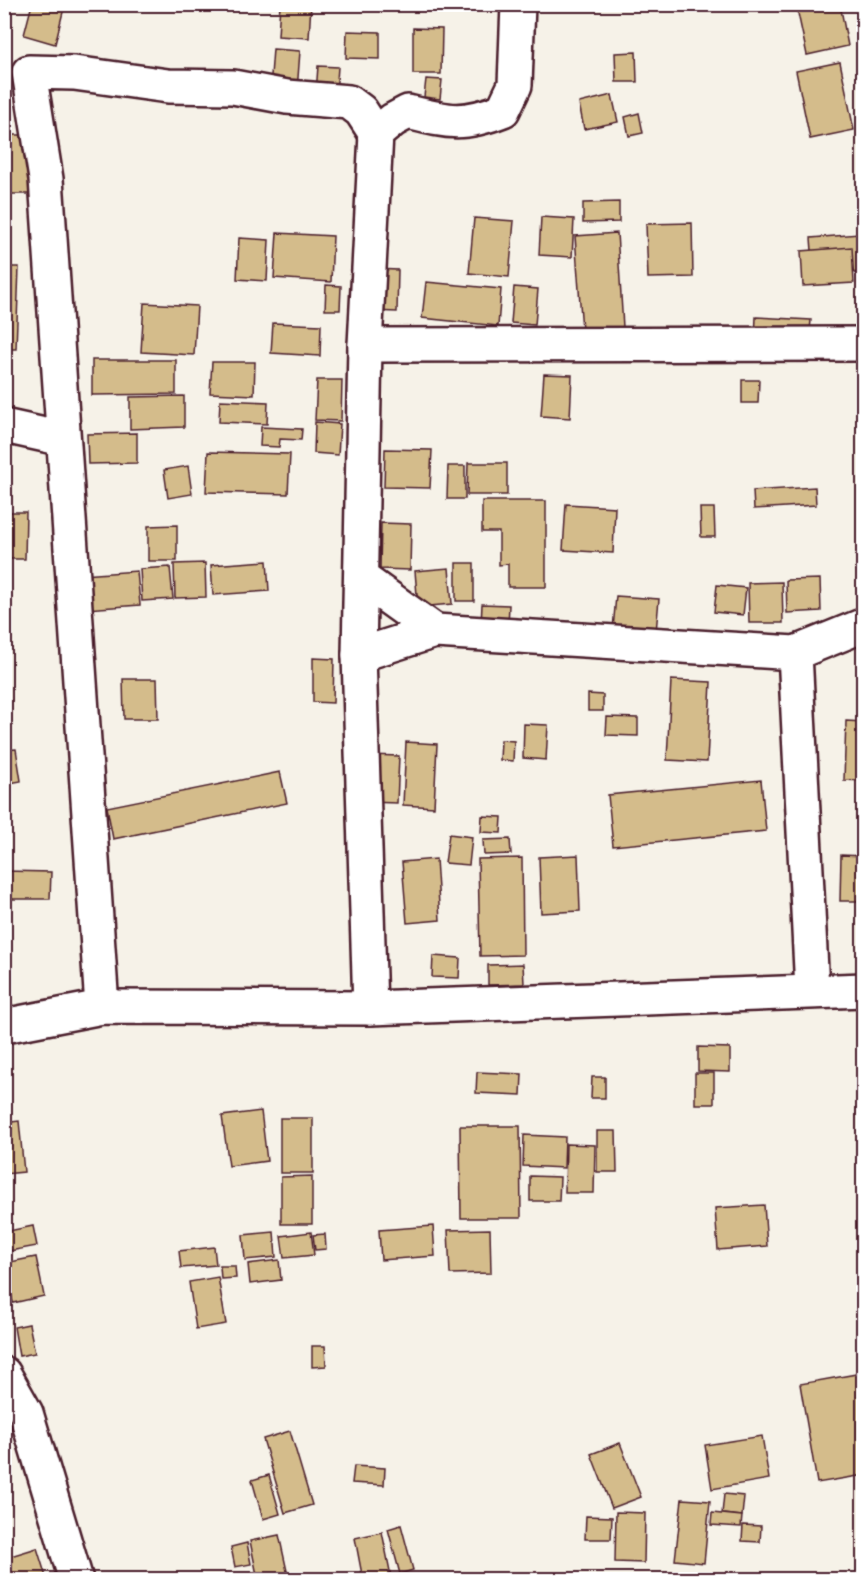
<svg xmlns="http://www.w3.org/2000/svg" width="868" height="1584" viewBox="0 0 868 1584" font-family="Pangolin,sans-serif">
<rect width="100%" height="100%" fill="#f6f2e8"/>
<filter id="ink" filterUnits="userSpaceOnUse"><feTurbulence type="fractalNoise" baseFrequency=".0167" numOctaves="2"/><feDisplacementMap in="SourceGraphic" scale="12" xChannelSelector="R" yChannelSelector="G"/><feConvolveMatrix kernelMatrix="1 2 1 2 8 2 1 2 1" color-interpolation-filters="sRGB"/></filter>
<g filter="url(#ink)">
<g fill="#d4bc8b" stroke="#4a1f2b" stroke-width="1.5">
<polygon points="32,4 65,4 55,44 24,35"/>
<polygon points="280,4 311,4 309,38 278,36"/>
<polygon points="796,4 840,4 848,46 807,55"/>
<polygon points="413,28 442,29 441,74 413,74"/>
<polygon points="347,31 380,32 380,59 346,58"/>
<polygon points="4,42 8,43 6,66 4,65"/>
<polygon points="273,49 300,51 297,91 270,89"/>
<polygon points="636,52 637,82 616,82 615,53"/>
<polygon points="840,62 854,130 810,139 796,71"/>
<polygon points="318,66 338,67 336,94 316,93"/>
<polygon points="426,79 442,80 440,99 424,97"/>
<polygon points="612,95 618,122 584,129 579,103"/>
<polygon points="639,113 643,133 629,136 625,117"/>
<rect x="8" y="135" width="28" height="59"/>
<polygon points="619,202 619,222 583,223 583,203"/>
<polygon points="541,217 574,219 572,257 539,255"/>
<polygon points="474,218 514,221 509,277 469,273"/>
<polygon points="692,223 693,277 648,278 646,224"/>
<polygon points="277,233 333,236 331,282 274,278"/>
<polygon points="617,233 623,327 582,330 575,236"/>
<polygon points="859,234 861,272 814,276 811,238"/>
<polygon points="239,238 269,240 267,281 237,279"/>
<polygon points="852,247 854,283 803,286 801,251"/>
<polygon points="4,267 19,267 16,349 4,349"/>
<polygon points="374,269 398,270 397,312 372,311"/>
<polygon points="426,282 501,289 498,326 422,318"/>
<polygon points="326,285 341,286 340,310 325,310"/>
<polygon points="514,287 538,289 535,325 511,323"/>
<polygon points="144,303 197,306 194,355 141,352"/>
<polygon points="756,317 811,320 809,341 755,339"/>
<polygon points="273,323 321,325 320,356 271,353"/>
<polygon points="92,360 176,360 176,394 92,395"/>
<polygon points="212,362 255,362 254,395 210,393"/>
<polygon points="544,374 572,375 570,418 541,416"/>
<polygon points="317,380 342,380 341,421 315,420"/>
<polygon points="742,380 759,380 758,403 742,403"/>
<polygon points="184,396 184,427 130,429 130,397"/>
<polygon points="220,400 268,402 267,424 219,422"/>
<polygon points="315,422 340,424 338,455 314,453"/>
<polygon points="261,427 302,429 301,440 280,439 279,447 260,446"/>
<polygon points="137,433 137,463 88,464 87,434"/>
<polygon points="385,449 432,450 430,488 384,487"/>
<polygon points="208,452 290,454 288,494 206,492"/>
<polygon points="468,463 507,463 507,495 467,495"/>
<polygon points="188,466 192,494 168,498 164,470"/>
<polygon points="448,466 465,466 465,499 447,499"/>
<polygon points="815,487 816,505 754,509 753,491"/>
<polygon points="482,501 546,501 546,587 508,587 508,564 499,565 499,532 482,532"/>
<polygon points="566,504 615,507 613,553 563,550"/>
<polygon points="700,508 714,508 715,537 701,537"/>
<polygon points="8,512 26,512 25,559 7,559"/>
<polygon points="381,523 411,524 410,570 380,569"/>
<polygon points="177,525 177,561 148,561 148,526"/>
<polygon points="267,561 269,591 213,595 211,565"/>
<polygon points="205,563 206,597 175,598 174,564"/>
<rect x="456" y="563" width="18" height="38"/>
<polygon points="170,567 173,599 142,601 140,569"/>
<polygon points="449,568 452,604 418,607 415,571"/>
<polygon points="137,571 140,605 86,609 83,575"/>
<polygon points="820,579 821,611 787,613 786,580"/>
<polygon points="782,582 783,623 749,623 748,583"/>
<polygon points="717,585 746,588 743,615 714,612"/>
<polygon points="616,596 659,599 656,632 613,629"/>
<polygon points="482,604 509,605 508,626 481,626"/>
<polygon points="313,658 334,659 333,703 313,702"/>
<polygon points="123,679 157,679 158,719 124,719"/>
<polygon points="671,680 711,682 707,762 667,760"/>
<polygon points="588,694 603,695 603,711 588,711"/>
<polygon points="607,717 638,718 638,736 606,735"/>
<polygon points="846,721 864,722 864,781 844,780"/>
<polygon points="524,724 548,725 546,760 523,758"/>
<polygon points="501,740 514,741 513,761 500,760"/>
<polygon points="406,742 437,744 434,807 403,805"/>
<polygon points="16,749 21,781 4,784 4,750"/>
<polygon points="369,755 399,756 397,803 367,802"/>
<polygon points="280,772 287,803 113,839 107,807"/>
<polygon points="761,780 766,831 613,846 608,795"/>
<polygon points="482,816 502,817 501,833 481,832"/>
<polygon points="449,834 472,837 469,865 445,863"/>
<polygon points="510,839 511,854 484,855 483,840"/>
<polygon points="578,855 580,911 541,913 539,857"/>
<polygon points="841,855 864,856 864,901 840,901"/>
<polygon points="522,858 523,955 480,956 478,859"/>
<polygon points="436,859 440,920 407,923 402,862"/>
<polygon points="4,871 51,872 50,899 4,899"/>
<polygon points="433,956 460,958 459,978 432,977"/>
<polygon points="523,964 524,984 488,985 488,965"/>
<polygon points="698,1047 730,1048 730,1072 698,1071"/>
<polygon points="477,1072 522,1074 521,1095 476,1093"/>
<rect x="695" y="1073" width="19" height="31"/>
<polygon points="592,1077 605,1077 605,1098 591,1098"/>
<polygon points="261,1111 267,1161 229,1166 222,1116"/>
<rect x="280" y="1118" width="33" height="55"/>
<polygon points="19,1121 24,1172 4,1174 4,1123"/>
<polygon points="460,1126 520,1126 521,1218 461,1218"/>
<polygon points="597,1131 616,1131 617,1172 597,1172"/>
<polygon points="524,1135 565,1137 564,1168 523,1166"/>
<polygon points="566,1144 595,1145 594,1193 565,1193"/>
<polygon points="312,1176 312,1224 281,1224 281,1177"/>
<polygon points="530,1176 560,1177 559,1201 530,1201"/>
<polygon points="764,1205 767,1246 718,1250 715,1208"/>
<polygon points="33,1226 37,1246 4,1252 4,1232"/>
<polygon points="433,1226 435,1256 381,1260 379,1230"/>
<polygon points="490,1229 491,1273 450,1274 448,1230"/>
<polygon points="274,1232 276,1257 245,1260 243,1235"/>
<polygon points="311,1232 314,1255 284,1258 281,1236"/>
<polygon points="325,1234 326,1249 315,1250 313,1235"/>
<polygon points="214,1247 216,1265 181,1268 179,1251"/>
<polygon points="36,1257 44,1296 13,1303 5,1263"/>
<polygon points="279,1260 281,1280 250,1284 248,1264"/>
<polygon points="220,1266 235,1266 236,1278 221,1279"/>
<polygon points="218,1277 226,1324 196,1329 189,1282"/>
<polygon points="29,1324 35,1353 19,1356 14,1327"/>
<polygon points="312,1346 325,1346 326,1366 312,1367"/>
<polygon points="862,1373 864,1475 817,1483 800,1384"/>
<polygon points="290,1431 312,1505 285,1513 263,1439"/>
<polygon points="762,1436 769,1479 712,1489 705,1445"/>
<polygon points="620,1443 641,1497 612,1508 591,1454"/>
<polygon points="354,1466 385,1468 384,1485 352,1483"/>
<polygon points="269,1475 280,1514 263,1519 252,1480"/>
<polygon points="724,1494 744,1496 742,1516 722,1514"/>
<polygon points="682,1499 710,1501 704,1563 675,1560"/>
<polygon points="616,1512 645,1513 644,1563 615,1562"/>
<polygon points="712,1513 742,1516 741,1527 711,1525"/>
<polygon points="586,1516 612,1517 611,1539 585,1539"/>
<polygon points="401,1525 413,1570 400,1574 388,1529"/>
<polygon points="743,1525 761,1526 760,1542 742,1541"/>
<polygon points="382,1532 391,1576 363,1580 355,1538"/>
<polygon points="279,1535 289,1580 258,1580 250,1541"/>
<polygon points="247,1543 251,1564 235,1567 231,1547"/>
<polygon points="37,1548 47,1580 4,1580 4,1558"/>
</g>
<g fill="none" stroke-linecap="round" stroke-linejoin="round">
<g stroke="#4a1f2b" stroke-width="38">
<g id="minor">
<polyline points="365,345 864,344"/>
<polyline points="4,426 63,439"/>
<polyline points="361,578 435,631"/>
<polyline points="795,653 812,990"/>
<polyline points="359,655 435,631 795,653 864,625"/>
<polyline points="102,1007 46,179 29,72 74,73 168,86 233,87 287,97 349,102 361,111 376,134"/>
<path d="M370,1008L359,655L365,345L376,134L393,120L408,112C449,122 462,126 503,110L515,85L518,4"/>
<polyline points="4,1026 102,1007 370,1008 864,990"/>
<polyline points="4,1374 26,1413 76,1580"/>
</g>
</g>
<use href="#minor" stroke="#fff" stroke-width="33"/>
</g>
</g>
<rect width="868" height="1584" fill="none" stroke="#fff" stroke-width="24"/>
<rect x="12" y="12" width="844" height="1560" fill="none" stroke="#4a1f2b" stroke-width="2" filter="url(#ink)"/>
</svg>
